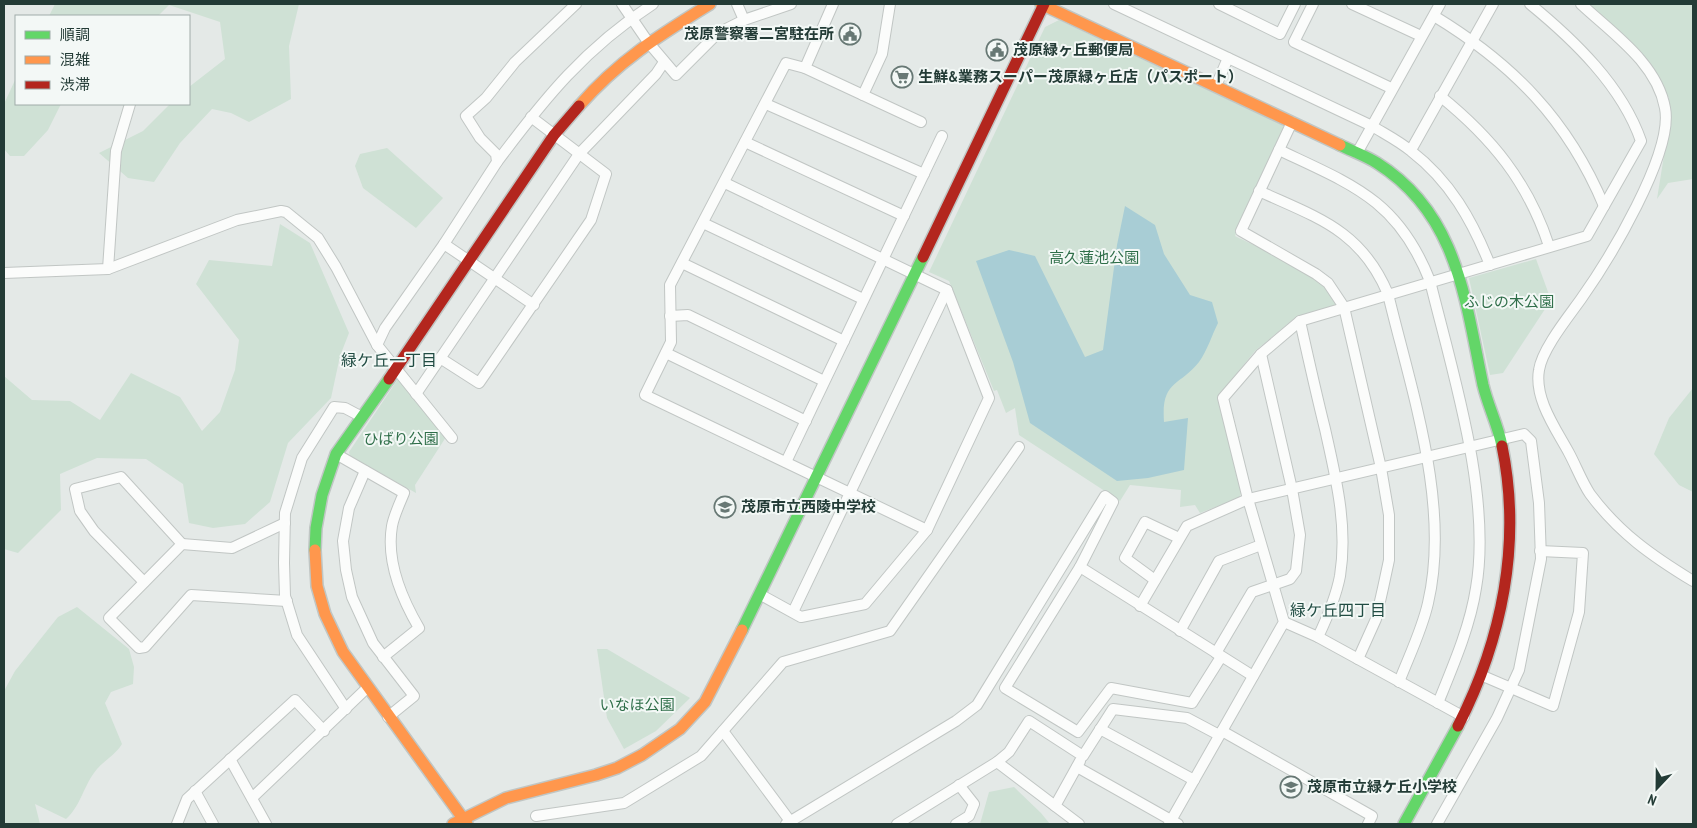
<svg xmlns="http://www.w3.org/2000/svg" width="1697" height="828" viewBox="0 0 1697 828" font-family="'PT Sans Narrow','Noto Sans JP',sans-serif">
<rect width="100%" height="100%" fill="#e4e9e7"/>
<g fill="#cfe1d5">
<polygon points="55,4 299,4 289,46 291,99 249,122 231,113 212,109 180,143 154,182 128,178 99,153 143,131 170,104 189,104 189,87 225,59 220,22 169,5 158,16 49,16"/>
<polygon points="1588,4 1693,4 1693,179 1668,183 1657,199 1666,143 1669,98"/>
<path d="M1059,20L1282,125L1285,129L1235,236C1264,251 1327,272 1337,305L1296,317L1255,351L1219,395L1241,493L1239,498L1200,513L1195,505L1180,507L1181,490L1130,485L1120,501L1019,435L1015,408L1006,413L997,390L994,391L949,281L929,272L1045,27Z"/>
<polygon points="16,78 16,104 61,104 48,130 24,156 10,156 4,149 4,104"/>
<polygon points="387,148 443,198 416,228 363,188 355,166 360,154"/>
<polygon points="280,224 310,243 349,333 340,356 331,398 288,443 270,502 245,524 213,528 189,523 183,484 146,459 97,458 60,474 61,510 18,553 4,549 4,376 32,400 70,401 100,420 131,373 180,397 202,431 220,412 235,370 239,340 196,284 209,260 272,266"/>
<polygon points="1536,259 1551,300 1503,373 1490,375 1469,278"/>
<polygon points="398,379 446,437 415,485 416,493 350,456 349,452"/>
<polygon points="1693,388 1693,492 1679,485 1654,454 1669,418"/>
<path d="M77,607L129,649L134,667L133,684L111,692L105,703L122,744C115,755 105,760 97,769C84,784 81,806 66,819L35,804L40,824H4V691L15,671L58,617Z"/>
<polygon points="597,649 607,649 690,698 656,731 624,749 607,718"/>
<polygon points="1014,787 1041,813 1050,824 980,824 989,792"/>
</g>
<path fill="#a8cdd5" d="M1125,206L1155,225L1164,254L1190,295L1212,302L1218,323C1212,335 1207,351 1199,362C1179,387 1161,380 1164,422L1188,418L1184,470L1148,478L1117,481L1030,423L1013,362L976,261L1009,250L1035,256L1085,357L1103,350L1117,245Z"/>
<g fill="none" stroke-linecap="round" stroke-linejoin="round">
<g stroke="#c1c6c4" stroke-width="12">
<g id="street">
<polyline points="622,4 648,42 676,75 718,33 744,20 791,4"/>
<polyline points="737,4 744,20"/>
<path d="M1114,4L1372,126C1385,134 1399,141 1411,151C1450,181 1472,220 1490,265"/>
<polyline points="1219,4 1280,34 1295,4"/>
<polyline points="1313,4 1294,42 1391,88"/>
<polyline points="1352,4 1421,36"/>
<path d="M1581,4C1612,33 1657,63 1665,108C1674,153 1608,261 1581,299C1569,316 1542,349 1539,370C1534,399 1556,429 1569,453C1576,466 1582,482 1590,494C1619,533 1652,556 1693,581"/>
<path d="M1434,16C1513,64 1568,120 1604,206"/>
<polyline points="805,68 833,4"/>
<polyline points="1216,86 1228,58"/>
<polyline points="863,95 882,54 890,4"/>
<path d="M1440,96C1492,138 1528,182 1549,246"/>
<polyline points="766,104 924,174"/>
<polyline points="921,122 805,68 786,63 670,285 671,342 645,395 927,530"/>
<polyline points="1292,122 1241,231 1316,274 1328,283 1344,307 1381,468 1389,515 1389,560 1383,588 1376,619 1358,659"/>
<polyline points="745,142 904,216"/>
<path d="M1279,150C1353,185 1398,200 1430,281C1452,371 1492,496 1476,588C1470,627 1453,666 1438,703"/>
<polyline points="1411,150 1493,4"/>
<polyline points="1357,153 1440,4"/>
<path d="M497,162C544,99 585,48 653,4"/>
<polyline points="725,183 947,290 989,398 927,530 865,604 801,617 761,595"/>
<path d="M1259,191C1318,218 1361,230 1388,294C1411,390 1451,505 1428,603C1422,630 1409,656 1399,682"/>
<polyline points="703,223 863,299"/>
<polyline points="444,244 534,305"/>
<polyline points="682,263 844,341"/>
<polyline points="108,269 116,151 130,104"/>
<polyline points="4,273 108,269 237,220 281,211 286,212 318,238 336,267 377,345 452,438"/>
<polyline points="670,316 688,315 824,381"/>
<path d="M1300,321C1308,357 1316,393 1325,429C1336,478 1348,526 1340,576C1336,597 1327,618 1318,637"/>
<polyline points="377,345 385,328 444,244 497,162 496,154 480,138 466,116 486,98 515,62 576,4"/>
<polyline points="666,353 806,421"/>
<polyline points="440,358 479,383 591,220 606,174 531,117"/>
<polyline points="416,394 579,154 656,74 664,62"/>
<path d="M336,454L404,493C400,503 394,515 392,526C386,561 402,599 419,628L383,657"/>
<polyline points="786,462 942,136"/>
<polyline points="365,471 349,508 343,541 346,570 352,597 373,643 414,696 388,717"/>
<polyline points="285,523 232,548 182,544 109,618 139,648 145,647 191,595 287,601"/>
<polyline points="1080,567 1005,688 1078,732 1111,688 1192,703 1221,657"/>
<polyline points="1155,580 1125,558 1145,522 1179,538"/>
<polyline points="144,582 94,531 80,511 75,489 121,477 182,544"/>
<polyline points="1140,606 1187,526 1248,499 1524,434 1531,441 1539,503 1541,559 1519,670 1497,718 1437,824"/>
<polyline points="793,612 947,290"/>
<polyline points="1284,622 1318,637 1464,717"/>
<polyline points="1180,631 1219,561 1261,545"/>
<polyline points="1216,653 1252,592 1290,579 1296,571 1300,535 1292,489 1261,354"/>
<polyline points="1483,676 1553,706 1579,612 1583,553 1540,551"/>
<polyline points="346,709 297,635 285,596 284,563 285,513 302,458 334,407 345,408 362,417"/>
<polyline points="1100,729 1194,780"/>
<polyline points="723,731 790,821"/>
<polyline points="1222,731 1372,816 1368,824"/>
<polyline points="230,759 266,824"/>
<polyline points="997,762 1079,824"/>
<polyline points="1077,767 1178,824"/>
<polyline points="195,791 213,824"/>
<polyline points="252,798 367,688"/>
<polyline points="1055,806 1080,761"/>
<polyline points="536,816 624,803 701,756 783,662 890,631 1019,447"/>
<polyline points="177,824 187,799 295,700 324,731"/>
<polyline points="786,824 956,721 977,705 1105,496 1113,502 1080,567 1253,676"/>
<polyline points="897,824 997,762 1009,752 1029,721 1083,756 1113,709 1187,718 1219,735"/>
<polyline points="956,824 969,816 974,804 959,785"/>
<path d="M1169,824L1284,622L1248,499L1223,398L1261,354L1300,321L1587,236L1641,141C1622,86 1574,40 1530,4"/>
</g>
</g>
<g stroke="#c0c6c4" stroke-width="14">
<g id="fast">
<path d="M1340,145C1352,151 1366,156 1377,163C1458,214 1465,300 1483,385C1488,406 1498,425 1502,446"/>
<polyline points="315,550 316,528 322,495 336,454 389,379"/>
<polyline points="742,630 923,257"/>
<polyline points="1404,824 1458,726"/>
</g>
</g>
<g stroke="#c0c6c4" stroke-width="14">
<g id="slow">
<polyline points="1041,4 1340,145"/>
<path d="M579,106C619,60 660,35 710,4"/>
<polyline points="315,550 317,586 325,614 343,652 467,824"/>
<polyline points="453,824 506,798 596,775 617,768 642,755 680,729 705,702 742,630"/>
</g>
</g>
<g stroke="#c0c6c4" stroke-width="14">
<g id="jam">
<polyline points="923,257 1044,4"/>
<polyline points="389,379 554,135 579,106"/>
<path d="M1458,726C1502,640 1522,543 1502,446"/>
</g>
</g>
<use href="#street" stroke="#fbfcfb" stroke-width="10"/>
<use href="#fast" stroke="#63d668" stroke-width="11"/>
<use href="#slow" stroke="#ff974d" stroke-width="11"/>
<use href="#jam" stroke="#b3261e" stroke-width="11"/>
</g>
<defs>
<g id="civic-ring" transform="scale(1.125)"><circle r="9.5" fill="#f3f8f6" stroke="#677874" stroke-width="1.5"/><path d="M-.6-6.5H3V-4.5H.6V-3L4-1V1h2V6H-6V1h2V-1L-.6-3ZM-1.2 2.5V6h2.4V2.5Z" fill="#677874"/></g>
<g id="supermarket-ring" transform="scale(1.125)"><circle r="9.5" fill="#f3f8f6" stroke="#677874" stroke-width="1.5"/><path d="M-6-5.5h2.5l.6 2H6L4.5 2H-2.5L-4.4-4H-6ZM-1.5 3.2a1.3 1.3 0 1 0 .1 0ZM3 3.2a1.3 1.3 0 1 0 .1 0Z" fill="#677874"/></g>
<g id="school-ring" transform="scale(1.125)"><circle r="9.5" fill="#f3f8f6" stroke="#677874" stroke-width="1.5"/><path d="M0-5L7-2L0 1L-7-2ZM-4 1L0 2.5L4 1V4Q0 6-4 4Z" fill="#677874"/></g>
</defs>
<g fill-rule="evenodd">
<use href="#civic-ring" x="850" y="34"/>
<use href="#civic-ring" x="997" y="50"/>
<use href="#supermarket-ring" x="902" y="77"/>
<use href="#school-ring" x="725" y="507"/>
<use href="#school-ring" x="1291" y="787"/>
</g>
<g text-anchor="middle" stroke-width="4" stroke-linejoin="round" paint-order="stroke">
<g font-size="15" font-weight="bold" fill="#233b36" stroke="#f3f8f6" text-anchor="start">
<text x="834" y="39" text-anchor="end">茂原警察署二宮駐在所</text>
<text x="1013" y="55">茂原緑ヶ丘郵便局</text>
<text x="918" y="82">生鮮&amp;業務スーパー茂原緑ヶ丘店（パスポート）</text>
<text x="741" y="512">茂原市立西陵中学校</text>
<text x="1307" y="792">茂原市立緑ケ丘小学校</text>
</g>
<g font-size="15" fill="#306f4a" stroke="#f3f8f6">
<text x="1094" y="263">高久蓮池公園</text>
<text x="1509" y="307">ふじの木公園</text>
<text x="401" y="444">ひばり公園</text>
<text x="637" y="710">いなほ公園</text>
</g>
<g font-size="16" fill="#214c43" stroke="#f3f8f6">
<text x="389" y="366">緑ケ丘一丁目</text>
<text x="1338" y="616">緑ケ丘四丁目</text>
</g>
</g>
<rect width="1697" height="828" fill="none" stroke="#233b36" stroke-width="10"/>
<rect x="15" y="15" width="175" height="90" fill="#f3f8f6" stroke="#a0aca9"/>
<rect x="25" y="31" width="25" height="8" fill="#63d668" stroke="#a0aca9"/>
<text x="60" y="40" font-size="15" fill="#233b36">順調</text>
<rect x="25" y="56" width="25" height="8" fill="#ff974d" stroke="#a0aca9"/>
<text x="60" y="65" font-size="15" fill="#233b36">混雑</text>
<rect x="25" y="81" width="25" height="8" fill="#b3261e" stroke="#a0aca9"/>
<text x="60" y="90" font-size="15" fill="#233b36">渋滞</text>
<g transform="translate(1657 788) rotate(202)" stroke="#f3f8f6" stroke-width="4" paint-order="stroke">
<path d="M0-4L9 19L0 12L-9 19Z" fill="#233b36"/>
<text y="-8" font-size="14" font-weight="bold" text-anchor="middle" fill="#233b36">N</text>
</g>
</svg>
